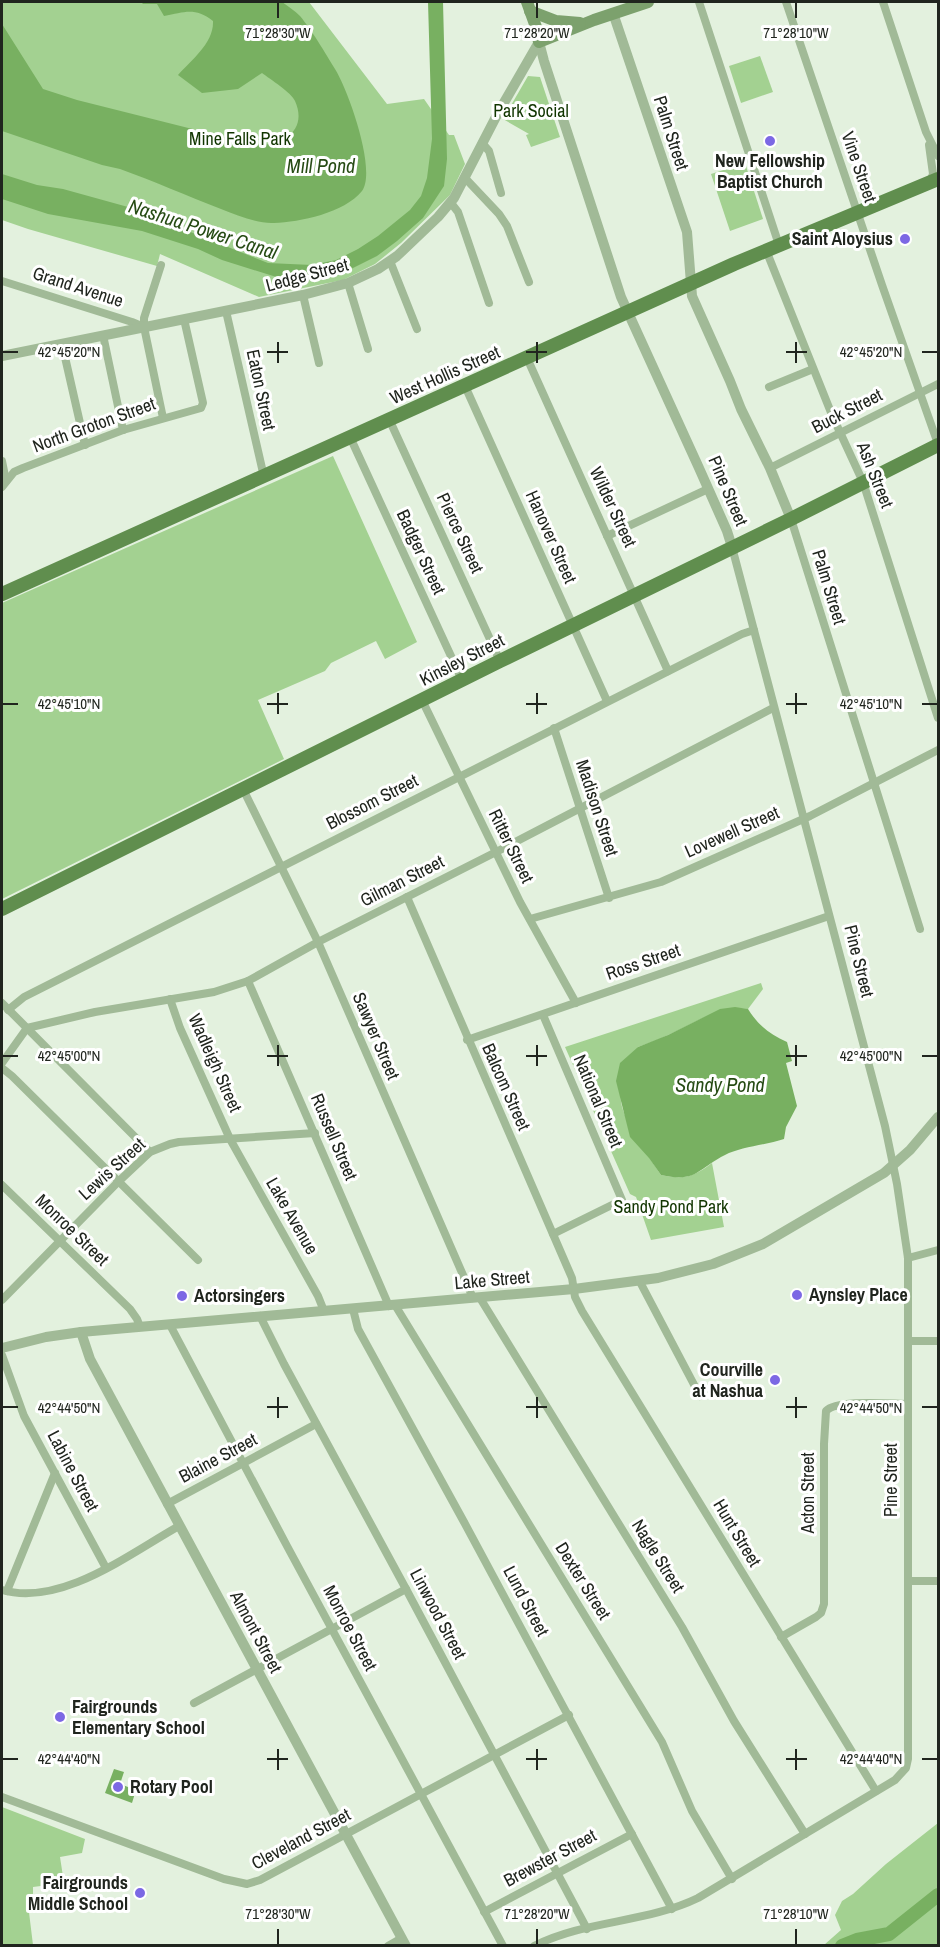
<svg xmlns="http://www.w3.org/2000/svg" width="940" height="1947" viewBox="0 0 940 1947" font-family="'Archivo Narrow',sans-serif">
<rect width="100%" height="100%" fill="#e3f1de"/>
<g fill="#a3d191">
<polygon points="2,2 309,2 387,104 424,99 449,135 454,135 465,164 450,195 401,243 375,264 343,280 259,297 160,254 157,266 28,229 2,220"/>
<polygon points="760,56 773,92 741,103 729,66"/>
<polygon points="528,76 540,77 560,137 531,147 526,135 529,134 503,119"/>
<polygon points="745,163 763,219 730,231 711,174"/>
<polygon points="333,456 417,642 385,659 376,641 331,663 325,671 258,700 284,759 2,899 2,603"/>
<path d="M761,983L763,989L748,1009C720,1005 693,1024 668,1035C658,1040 648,1043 638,1047C632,1063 624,1080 621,1097C618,1114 651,1160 661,1175C685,1180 693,1177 712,1163L724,1227L651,1240L636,1197L630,1194L565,1047Z"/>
<polygon points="2,1807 85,1839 82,1853 60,1857 64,1883 33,1887 33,1894 27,1896 33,1945 2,1945"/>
<polygon points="938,1823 938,1945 824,1945 841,1930 835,1915 842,1901 853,1894 886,1864"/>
</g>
<g fill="#78b061">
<path d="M141,2H282C288,6 295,11 300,16C311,29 326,54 335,69C348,90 377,170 362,191C344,213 300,222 274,223C257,224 237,215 221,209C187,196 154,181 120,169L102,165L2,131V24L43,89L77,100L252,144C279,148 309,132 295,101C292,93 270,79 262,73L238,89L202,93L178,75C191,60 214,43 213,21C195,7 185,12 164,16L157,4H143Z"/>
<polygon points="428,2 443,2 447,159 444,186 423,218 397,241 377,256 339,275 313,280 286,280 222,260 198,249 142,231 48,214 2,199 2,174 37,185 63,189 128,207 268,263 312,265 336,260 358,249 378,236 410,210 421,196 427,178 432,139"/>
<path d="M735,1007L748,1009C758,1025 769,1034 787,1042L792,1061L786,1063L797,1106L786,1127L784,1139C766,1145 740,1147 725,1155C697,1169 697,1183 661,1175L649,1158L630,1137L616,1081L620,1063L638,1047L668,1035L720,1009Z"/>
<polygon points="114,1769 124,1772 120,1784 136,1790 132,1803 105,1793"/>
</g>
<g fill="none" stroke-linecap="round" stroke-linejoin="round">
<polyline stroke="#78b061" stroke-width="14" points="842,1946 857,1940 889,1934 938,1895"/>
<g stroke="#a1ba97" stroke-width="8">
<polyline points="699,2 779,245"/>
<polyline points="786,2 882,285 938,444"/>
<polyline points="883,2 926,132 938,156"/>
<polyline points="482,143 489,151 501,193"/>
<polyline points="929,145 933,174 930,182"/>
<polyline points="465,178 499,214 507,226 529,282"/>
<polyline points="451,203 458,212 489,303"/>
<polyline points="766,250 832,415 863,482 938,718"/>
<polyline points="390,261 417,329"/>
<polyline points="161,265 144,318 144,327 163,418"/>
<polyline points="2,281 132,322 144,327"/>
<polyline points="348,283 368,349"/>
<polyline points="303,295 319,363"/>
<polyline points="226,311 264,477"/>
<polyline points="103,335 123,430"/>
<polyline points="62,344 85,445"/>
<polyline points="527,358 668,671"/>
<polyline points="465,386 607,701"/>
<polyline points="769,387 813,369"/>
<polyline points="389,419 500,661"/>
<polyline points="350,437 462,680"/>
<polyline points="2,461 6,481"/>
<polyline points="770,468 938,384"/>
<polyline points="2,487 14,472 23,468 123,430 201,408 203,403 184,319"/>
<polyline points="791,519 920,929"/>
<polyline points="607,536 708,489"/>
<polyline points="422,700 520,902 576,1003"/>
<polyline points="554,728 609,898"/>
<polyline points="243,789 318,942 473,1298"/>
<polyline points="407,897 572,1278 575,1297 582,1311 876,1791"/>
<polyline points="530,919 661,882 810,816 938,750"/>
<polyline points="248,981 389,1306"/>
<polyline points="170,999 180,1028 230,1139 318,1296 324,1311"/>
<polyline points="2,1003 150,1152"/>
<polyline points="8,1010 24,997 742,634 754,630"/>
<polyline points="543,1015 622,1200 553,1234"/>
<polyline points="467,1040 829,916"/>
<polyline points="2,1063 27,1028 95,1012 214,992 248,981 318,942 500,850 773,708"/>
<polyline points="2,1068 12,1076 198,1260"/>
<polyline points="2,1185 130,1309 137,1319 140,1327"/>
<polyline points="908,1258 938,1250"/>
<polyline points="640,1282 700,1396"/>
<polyline points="480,1298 682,1627 734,1721 805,1834"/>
<polyline points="2,1300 118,1182 150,1152 170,1144 179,1142 315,1133"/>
<polyline points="395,1305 662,1742 692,1811 732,1879"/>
<polyline points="353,1309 358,1329 464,1522 672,1909"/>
<polyline points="260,1316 284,1364 406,1589 587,1929"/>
<polyline points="170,1325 287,1546 503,1946"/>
<polyline points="908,1341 938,1341"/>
<polyline points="2,1355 24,1416 106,1568"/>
<polyline points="167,1504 316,1424"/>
<polyline points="909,1581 938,1581"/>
<path d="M2,1590C61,1607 129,1554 179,1526"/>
<polyline points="7,1591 55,1473"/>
<path d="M781,1637L816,1617L821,1613L824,1604V1444L826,1411C837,1399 891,1404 908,1404"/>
<polyline points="194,1703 406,1589"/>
<polyline points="2,1797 224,1879 247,1884 260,1880 569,1715"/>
<polyline points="484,1912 632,1834"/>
<polyline points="388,1946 402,1938"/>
<path d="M534,1946C585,1920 647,1923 698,1898L895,1780L906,1768L908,1759V1258L897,1184L885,1126L732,547"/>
</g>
<g stroke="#a1ba97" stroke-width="10">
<polyline points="613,13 687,232 692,296 730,381 741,409 770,468 791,519"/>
<polyline points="539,42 544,61 621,297 699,468 727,531 732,547"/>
<polyline points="2,356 303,295 348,283 378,269 397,256 438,217 454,198 498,113 539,42"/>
<polyline points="81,1332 90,1359 406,1946"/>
<polyline points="2,1348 46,1337 81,1332 574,1289 658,1278 713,1264 763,1244 884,1173 910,1150 938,1117"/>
</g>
<g stroke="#7ca16d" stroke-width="12">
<polyline points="527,2 536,27 539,42 594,20 648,2"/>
<polyline points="530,11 556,21 580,23"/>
</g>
<g stroke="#608e4e" stroke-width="14">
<polyline points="2,594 734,264 938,179"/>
<polyline points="2,909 500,661 791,519 938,445"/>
</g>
</g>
<path fill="none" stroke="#20251e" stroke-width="2" d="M278,3V18M537,3V18M796,3V18M278,342V363M537,342V363M796,342V363M3,352H18M267,352H288M526,352H547M786,352H807M922,352H937M278,693V714M537,693V714M796,693V714M3,704H18M267,704H288M526,704H547M786,704H807M922,704H937M278,1045V1066M537,1045V1066M796,1045V1066M3,1056H18M267,1056H288M526,1056H547M786,1056H807M922,1056H937M278,1397V1418M537,1397V1418M796,1397V1418M3,1407H18M267,1407H288M526,1407H547M786,1407H807M922,1407H937M278,1749V1770M537,1749V1770M796,1749V1770M3,1759H18M267,1759H288M526,1759H547M786,1759H807M922,1759H937M278,1929V1944M537,1929V1944M796,1929V1944"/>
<g fill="#7c68e4" stroke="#fff" stroke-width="2">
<circle cx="770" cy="141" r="6"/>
<circle cx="905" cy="239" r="6"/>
<circle cx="797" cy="1295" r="6"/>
<circle cx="182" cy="1296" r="6"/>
<circle cx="775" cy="1380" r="6"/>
<circle cx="60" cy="1717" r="6"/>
<circle cx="118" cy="1787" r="6"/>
<circle cx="140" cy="1893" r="6"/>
</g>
<g text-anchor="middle" stroke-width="6" stroke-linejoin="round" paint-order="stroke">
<g font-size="18" fill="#113500" stroke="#fff">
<text x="531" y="117">Park Social</text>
<text x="240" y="145">Mine Falls Park</text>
<text x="671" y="1213">Sandy Pond Park</text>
</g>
<g font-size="18" fill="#20251e" stroke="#fff">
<text transform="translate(671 133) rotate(72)" y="6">Palm Street</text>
<text transform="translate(859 167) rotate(71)" y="6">Vine Street</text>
<text transform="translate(307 275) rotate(-15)" y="6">Ledge Street</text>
<text transform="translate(78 287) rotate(18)" y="6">Grand Avenue</text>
<text transform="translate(445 375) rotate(-24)" y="6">West Hollis Street</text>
<text transform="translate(261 390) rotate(78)" y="6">Eaton Street</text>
<text transform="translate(847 411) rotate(-27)" y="6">Buck Street</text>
<text transform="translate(94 425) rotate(-20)" y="6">North Groton Street</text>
<text transform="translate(875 475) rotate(68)" y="6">Ash Street</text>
<text transform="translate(728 491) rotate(67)" y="6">Pine Street</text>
<text transform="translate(613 507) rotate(65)" y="6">Wilder Street</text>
<text transform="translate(460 533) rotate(65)" y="6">Pierce Street</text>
<text transform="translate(551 537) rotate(66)" y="6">Hanover Street</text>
<text transform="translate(421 552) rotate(65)" y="6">Badger Street</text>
<text transform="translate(829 587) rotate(73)" y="6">Palm Street</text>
<text transform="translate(462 660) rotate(-27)" y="6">Kinsley Street</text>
<text transform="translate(372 802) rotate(-27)" y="6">Blossom Street</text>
<text transform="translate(597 808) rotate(72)" y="6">Madison Street</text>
<text transform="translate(732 832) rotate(-24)" y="6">Lovewell Street</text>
<text transform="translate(511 846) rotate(64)" y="6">Ritter Street</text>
<text transform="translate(402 881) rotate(-27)" y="6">Gilman Street</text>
<text transform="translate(859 961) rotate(76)" y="6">Pine Street</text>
<text transform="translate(643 962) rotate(-19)" y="6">Ross Street</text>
<text transform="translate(376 1036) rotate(67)" y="6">Sawyer Street</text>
<text transform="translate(215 1063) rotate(66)" y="6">Wadleigh Street</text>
<text transform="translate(506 1087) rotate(66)" y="6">Balcom Street</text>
<text transform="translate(598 1101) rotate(67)" y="6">National Street</text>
<text transform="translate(334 1137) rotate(67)" y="6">Russell Street</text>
<text transform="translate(112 1169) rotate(-42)" y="6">Lewis Street</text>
<text transform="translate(292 1216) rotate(60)" y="6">Lake Avenue</text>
<text transform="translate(72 1230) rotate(44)" y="6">Monroe Street</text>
<text transform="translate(492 1280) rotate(-5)" y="6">Lake Street</text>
<text transform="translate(218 1458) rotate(-28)" y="6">Blaine Street</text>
<text transform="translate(73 1471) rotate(62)" y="6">Labine Street</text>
<text transform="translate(891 1480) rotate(-90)" y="6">Pine Street</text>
<text transform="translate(808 1493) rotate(-90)" y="6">Acton Street</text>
<text transform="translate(737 1533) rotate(59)" y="6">Hunt Street</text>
<text transform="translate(658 1556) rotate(58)" y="6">Nagle Street</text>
<text transform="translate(583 1581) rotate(58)" y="6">Dexter Street</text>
<text transform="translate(526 1601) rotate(62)" y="6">Lund Street</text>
<text transform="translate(438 1614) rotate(62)" y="6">Linwood Street</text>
<text transform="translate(350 1628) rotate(62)" y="6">Monroe Street</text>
<text transform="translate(256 1632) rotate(62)" y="6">Almont Street</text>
<text transform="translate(301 1839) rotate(-28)" y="6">Cleveland Street</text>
<text transform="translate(550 1858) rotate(-28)" y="6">Brewster Street</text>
</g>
<g font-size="18" font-weight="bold" fill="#20251e" stroke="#fff" text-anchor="start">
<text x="770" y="167" text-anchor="middle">New Fellowship<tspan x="770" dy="21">Baptist Church</tspan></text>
<text x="893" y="245" text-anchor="end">Saint Aloysius</text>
<text x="809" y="1301">Aynsley Place</text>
<text x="194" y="1302">Actorsingers</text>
<text x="763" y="1376" text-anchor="end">Courville<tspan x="763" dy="21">at Nashua</tspan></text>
<text x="72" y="1713">Fairgrounds<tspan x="72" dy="21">Elementary School</tspan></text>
<text x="130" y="1793">Rotary Pool</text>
<text x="128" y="1889" text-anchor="end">Fairgrounds<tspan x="128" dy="21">Middle School</tspan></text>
</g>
<g font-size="20" font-style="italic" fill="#264b14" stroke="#fff">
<text x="321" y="173">Mill Pond</text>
<text transform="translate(203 229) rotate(18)" y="7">Nashua Power Canal</text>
<text x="720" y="1092">Sandy Pond</text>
</g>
</g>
<g font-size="15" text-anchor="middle" fill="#20251e" stroke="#fff" stroke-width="6" stroke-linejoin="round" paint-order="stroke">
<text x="278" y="38">71°28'30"W</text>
<text x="537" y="38">71°28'20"W</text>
<text x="796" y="38">71°28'10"W</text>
<text x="69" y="357">42°45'20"N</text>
<text x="871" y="357">42°45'20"N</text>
<text x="69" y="709">42°45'10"N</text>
<text x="871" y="709">42°45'10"N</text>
<text x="69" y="1061">42°45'00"N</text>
<text x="871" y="1061">42°45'00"N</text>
<text x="69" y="1413">42°44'50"N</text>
<text x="871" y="1413">42°44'50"N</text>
<text x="69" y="1764">42°44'40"N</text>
<text x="871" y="1764">42°44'40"N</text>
<text x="278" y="1919">71°28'30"W</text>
<text x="537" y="1919">71°28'20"W</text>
<text x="796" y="1919">71°28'10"W</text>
</g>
<rect width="940" height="1947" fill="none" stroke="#20251e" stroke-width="6"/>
</svg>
